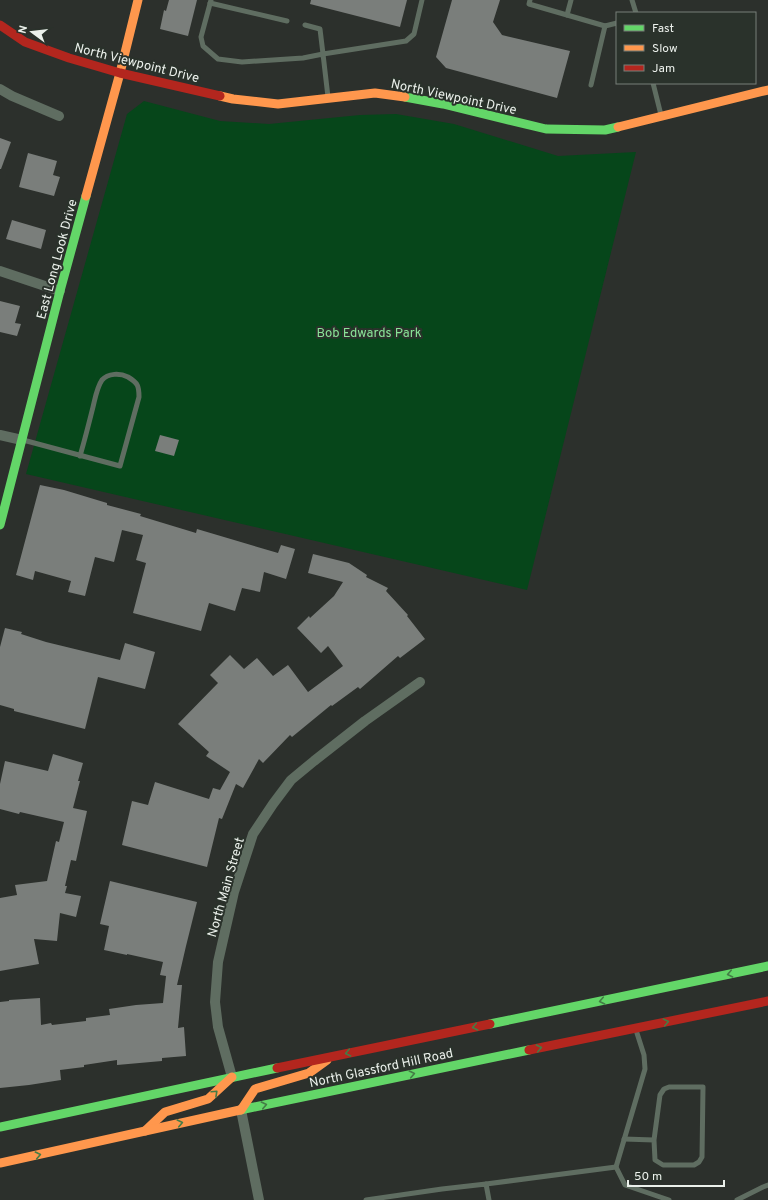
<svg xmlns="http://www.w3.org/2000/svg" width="768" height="1200" viewBox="0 0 768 1200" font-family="Overpass,sans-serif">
<rect width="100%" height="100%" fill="#2c302c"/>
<polygon fill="#06461a" points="144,101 220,121 269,124 360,115 396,114 454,124 558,156 636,152 527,590 26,474 127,114"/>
<g fill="#7a7e7b">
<polygon points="169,0 197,0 188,36 160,29 164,10 166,11"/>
<polygon points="311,0 407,0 400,27 310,4"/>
<polygon points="452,0 500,0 493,22 502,35 570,51 557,98 446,68 436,57"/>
<polygon points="0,138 11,142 1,169 0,169"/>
<polygon points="28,153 57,161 53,175 60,177 54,196 19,187"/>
<polygon points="12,220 46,230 41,249 6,239"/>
<polygon points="0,301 20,306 15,323 21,324 17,336 0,332"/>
<polygon points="160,435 179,440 174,456 155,451"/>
<polygon points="40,485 64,490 107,503 107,505 141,514 140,516 196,533 197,529 278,553 281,545 295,549 286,579 264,572 260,592 242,588 235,611 209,603 201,631 133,613 146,563 136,560 143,535 122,530 114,562 95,557 85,596 68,592 71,581 35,571 33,580 16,575"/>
<polygon points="313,554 349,563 367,575 366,577 388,588 386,591 408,615 407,616 425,639 400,658 398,656 360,689 358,687 332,706 331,705 292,737 290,735 263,763 259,759 243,788 236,784 222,819 219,818 207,867 122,845 132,801 148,805 155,782 209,799 213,788 220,790 230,772 206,756 209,752 178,724 218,683 210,675 230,655 244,669 257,658 273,676 288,665 308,692 343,666 328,646 321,653 297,628 309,616 310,618 334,596 343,582 308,573"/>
<polygon points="5,628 22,632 21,634 46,642 120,660 125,643 155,652 145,689 98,677 85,729 14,711 14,709 0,705 0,647"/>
<polygon points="53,754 83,763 78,781 80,781 73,808 87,811 76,861 71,860 65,886 67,886 65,893 81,896 76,917 60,913 57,941 34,939 39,964 0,971 0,898 17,895 15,885 47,881 56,841 59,842 64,822 20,812 19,814 0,809 0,784 5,761 48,771"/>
<polygon points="110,881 197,902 186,946 177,985 182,985 178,1028 184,1027 186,1056 162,1058 162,1061 117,1065 117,1060 84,1065 84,1067 60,1070 61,1080 29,1085 0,1088 0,1002 9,1001 9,1000 40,998 41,1025 51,1023 52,1025 86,1021 86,1018 110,1015 109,1009 136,1005 163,1003 166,976 160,975 163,962 127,954 127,955 104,950 109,926 100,924"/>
</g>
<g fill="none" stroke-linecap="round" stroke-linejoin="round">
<g stroke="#5f6d61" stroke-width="5">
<polyline points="211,0 201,37 203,46 218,59 242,62 303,58 323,54 328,97"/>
<polyline points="530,0 529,4 605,26 617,23"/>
<polyline points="632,0 636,13"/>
<polyline points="210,3 287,21"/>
<polyline points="567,15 571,0"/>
<polyline points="305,25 320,29 323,54 406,41 414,34 422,0"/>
<polyline points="653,83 661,115"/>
<polyline points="591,85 605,26"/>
<path d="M23,440L120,466L139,397C139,386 138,383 128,377C120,373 108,373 102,380C97,387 95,399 93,407C89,423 85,439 80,456"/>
<polyline points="636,1030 644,1055 645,1069 616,1167 625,1185 669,1200"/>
<polyline points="624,1139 654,1140 655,1160 663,1165 694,1165 699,1162 702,1157 703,1087 669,1087 664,1089 660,1095 654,1140"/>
<polyline points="486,1184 616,1167"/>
<polyline points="366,1200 442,1189 486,1184 489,1200"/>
<polyline points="737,1200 763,1187 768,1185"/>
</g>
<g stroke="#5f6d61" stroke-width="10">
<polyline points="0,89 12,96 59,116"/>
<polyline points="0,271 60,291"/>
<polyline points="0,435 22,440"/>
<polyline points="232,1077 218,1027 215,1002 218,962 234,892 253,834 273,804 291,780 314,761 365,721 420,682"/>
<polyline points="241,1110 259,1200"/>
</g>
<g stroke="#63d668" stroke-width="9">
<polyline points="405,97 443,104 546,129 605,130 618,127"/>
<polyline points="0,525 60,291 86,196"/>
<polyline points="490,1024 768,966"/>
<polyline points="240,1110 529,1050"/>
<polyline points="0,1127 277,1068"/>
</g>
<g stroke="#ff974d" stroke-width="9">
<polyline points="220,96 233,99 278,104 375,93 405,97"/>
<polyline points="618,127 768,90"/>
<polyline points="86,196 120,73 138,0"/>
<polyline points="241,1110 255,1089 309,1073 327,1060"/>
<polyline points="145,1131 165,1112 208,1099 232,1077"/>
<polyline points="0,1163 240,1110"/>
</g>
<g stroke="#b3261e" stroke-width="9">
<polyline points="0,25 25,42 69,58 120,73 220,96"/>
<polyline points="529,1050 768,1001"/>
<polyline points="277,1068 490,1024"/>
</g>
</g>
<defs><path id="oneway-chevron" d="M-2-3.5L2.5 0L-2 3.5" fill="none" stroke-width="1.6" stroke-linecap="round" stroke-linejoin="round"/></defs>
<g stroke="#447c46">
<use href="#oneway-chevron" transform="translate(730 974) rotate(168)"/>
<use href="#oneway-chevron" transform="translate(602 1001) rotate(168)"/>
<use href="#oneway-chevron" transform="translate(666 1022) rotate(-12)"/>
<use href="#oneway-chevron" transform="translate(475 1027) rotate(168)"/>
<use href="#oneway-chevron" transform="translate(539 1048) rotate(-12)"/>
<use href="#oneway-chevron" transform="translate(348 1053) rotate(168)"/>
<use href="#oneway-chevron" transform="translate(412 1074) rotate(-12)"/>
<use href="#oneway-chevron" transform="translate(215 1093) rotate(-43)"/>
<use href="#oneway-chevron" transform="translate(264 1105) rotate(-12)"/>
<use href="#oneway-chevron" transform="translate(180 1123) rotate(-13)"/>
<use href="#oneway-chevron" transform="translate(38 1155) rotate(-12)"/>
</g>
<g text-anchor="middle" stroke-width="4" stroke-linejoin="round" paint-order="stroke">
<g font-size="13" fill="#ebf0eb" stroke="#2a322b">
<text transform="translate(137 62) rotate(14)" y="5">North Viewpoint Drive</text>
<text transform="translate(454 96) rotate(12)" y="5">North Viewpoint Drive</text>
<text transform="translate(56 259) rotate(-75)" y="5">East Long Look Drive</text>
<text transform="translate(225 887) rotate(-74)" y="5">North Main Street</text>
<text transform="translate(381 1067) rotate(-12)" y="5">North Glassford Hill Road</text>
</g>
<g font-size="13" fill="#8ae498" stroke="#2a322b">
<text x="369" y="337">Bob Edwards Park</text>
</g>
</g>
<rect x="616" y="12" width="140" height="72" fill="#2a322b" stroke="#777e78"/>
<rect x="624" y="25" width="20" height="6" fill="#63d668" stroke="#777e78"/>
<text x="652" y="32" font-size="12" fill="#ebf0eb">Fast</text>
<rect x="624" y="45" width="20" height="6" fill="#ff974d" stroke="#777e78"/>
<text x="652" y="52" font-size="12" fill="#ebf0eb">Slow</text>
<rect x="624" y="65" width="20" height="6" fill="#b3261e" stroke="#777e78"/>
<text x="652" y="72" font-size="12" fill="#ebf0eb">Jam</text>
<g transform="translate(32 32) rotate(285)" stroke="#2a322b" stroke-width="3" paint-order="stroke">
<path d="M0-3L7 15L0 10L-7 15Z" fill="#ebf0eb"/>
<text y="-6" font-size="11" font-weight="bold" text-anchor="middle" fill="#ebf0eb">N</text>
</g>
<path d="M628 1180v6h96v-6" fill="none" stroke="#ebf0eb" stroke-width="2"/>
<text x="634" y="1180" font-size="12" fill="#ebf0eb" stroke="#2a322b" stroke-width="3" paint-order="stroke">50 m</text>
</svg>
